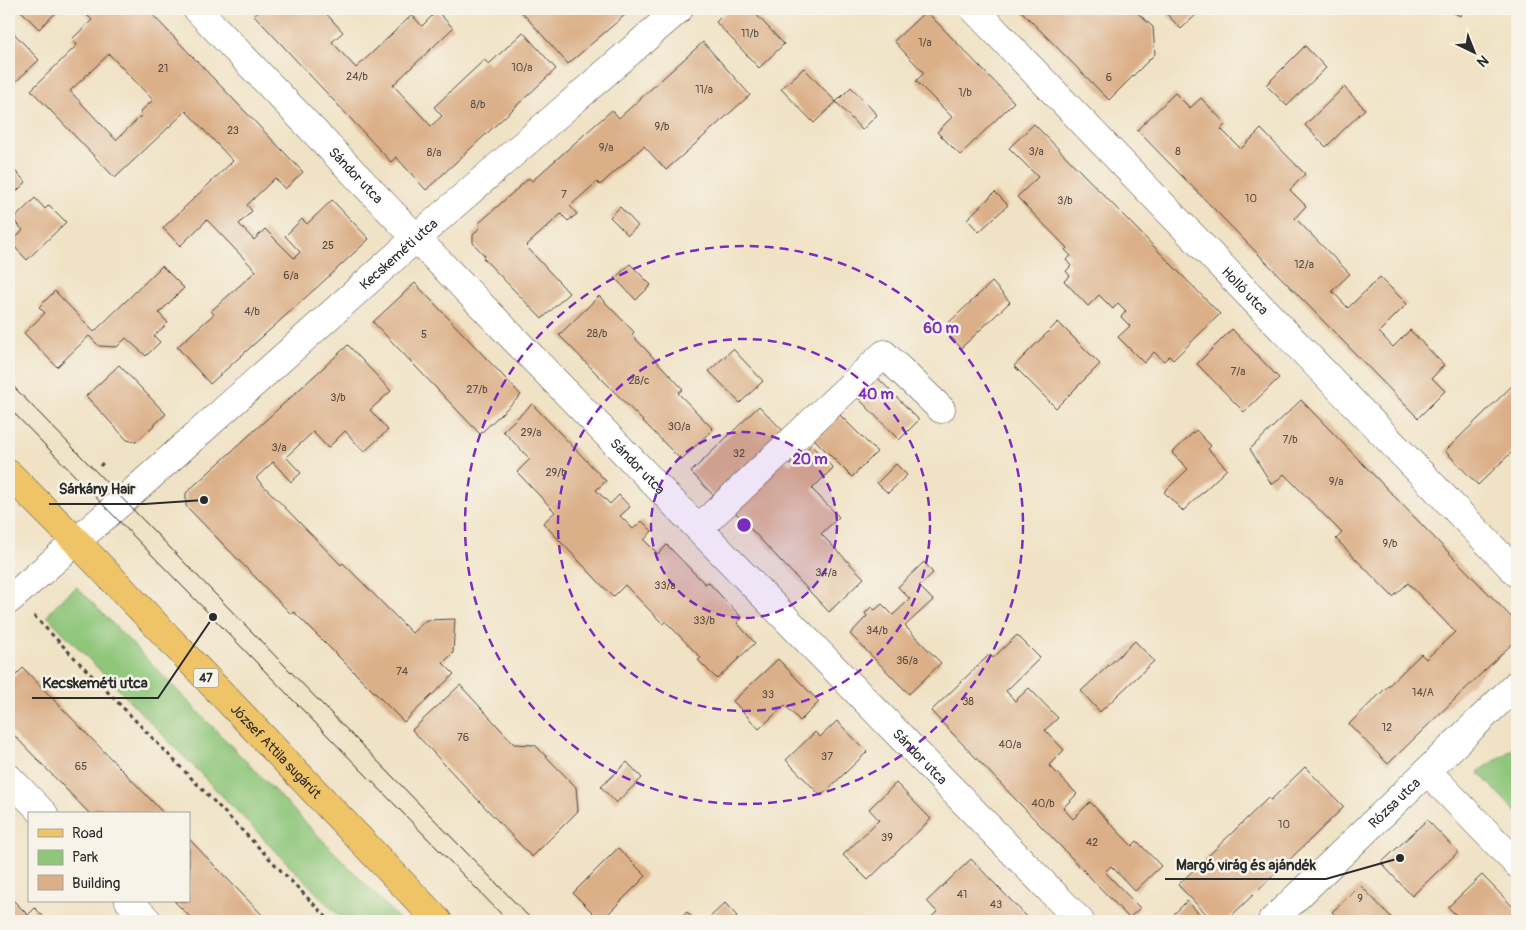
<svg xmlns="http://www.w3.org/2000/svg" width="1526" height="930" viewBox="0 0 1526 930" font-family="Pangolin,sans-serif">
<rect width="100%" height="100%" fill="#f7f3e8"/>
<filter id="ink" filterUnits="userSpaceOnUse"><feTurbulence type="fractalNoise" baseFrequency=".02" numOctaves="2"/><feDisplacementMap in="SourceGraphic" scale="10" xChannelSelector="R" yChannelSelector="G"/><feConvolveMatrix kernelMatrix="1 2 1 2 8 2 1 2 1" color-interpolation-filters="sRGB"/></filter>
<filter id="wash" filterUnits="userSpaceOnUse"><feTurbulence type="fractalNoise" baseFrequency=".0096" numOctaves="4" result="noise"/><feDisplacementMap in="SourceGraphic" scale="20" xChannelSelector="R" yChannelSelector="G"/><feGaussianBlur stdDeviation="1.12" result="paint"/><feColorMatrix in="noise" values="0 0 0 0 0 0 0 0 0 0 0 0 0 0 0 0 0 1.4 0 .05"/><feComposite in="paint" operator="in"/></filter>
<g filter="url(#wash)">
<rect width="100%" height="100%" fill="#f0e2c5"/>
<g fill="#8fc67a" stroke="#5d7852">
<polygon points="77,587 401,921 344,921 47,616 62,599"/>
<polygon points="1517,746 1517,813 1478,772"/>
</g>
<g id="blocks">
<g fill="#dbb089" fill-rule="evenodd">
<polygon points="24,9 60,9 39,29 21,11"/>
<path d="M81,9H147L303,172L285,189L275,178L247,205L252,211L239,224L254,240L265,229L294,258L300,252L285,236L302,219L307,224L332,200L369,239L326,279L210,384L177,347L214,314L211,311L256,271L207,220L180,246L163,228L233,161L186,111L115,178L31,90L77,45L72,39L92,20ZM109,54L153,100L140,112L142,115L116,140L70,91Z"/>
<polygon points="261,9 322,9 343,32 332,42 356,68 412,15 422,26 437,11 453,28 393,85 431,126 442,116 434,107 484,60 489,64 523,32 556,69 426,190 396,157 391,162 254,15"/>
<polygon points="519,9 632,9 568,64"/>
<polygon points="729,9 751,9 784,44 759,68 716,22"/>
<polygon points="1019,9 1133,9 1153,27 1155,54 1109,100"/>
<polygon points="1162,9 1202,9 1181,29"/>
<polygon points="1447,9 1465,9 1460,16"/>
<polygon points="926,11 1014,102 960,155 937,132 952,117 916,81 924,73 894,41"/>
<polygon points="9,28 39,60 9,88"/>
<polygon points="703,42 750,95 666,170 644,146 600,185 597,182 570,206 577,214 568,221 561,214 526,246 569,293 542,319 483,258 485,256 473,243 473,235 480,227 478,224 529,178 532,181 612,110 619,118"/>
<polygon points="1305,46 1326,68 1287,106 1266,85"/>
<polygon points="804,68 836,102 814,123 781,89"/>
<polygon points="851,87 877,115 862,130 836,102"/>
<polygon points="1344,87 1365,109 1326,147 1305,125"/>
<polygon points="1175,93 1190,108 1201,98 1226,124 1221,129 1241,149 1261,129 1305,174 1290,190 1306,206 1295,218 1350,274 1332,291 1348,308 1380,277 1407,304 1379,332 1393,347 1410,330 1444,365 1432,378 1445,391 1418,418 1137,130"/>
<polygon points="1034,124 1220,314 1173,360 1169,356 1164,361 1154,352 1144,363 1118,337 1130,326 1121,317 1126,311 1118,303 1113,309 1099,295 1088,306 1064,281 1070,276 1066,271 1071,266 1066,260 1071,256 1065,250 1067,248 1017,197 1038,177 1009,148"/>
<polygon points="11,167 26,182 9,199 9,169"/>
<polygon points="995,192 1008,205 979,232 967,219"/>
<polygon points="35,198 45,209 49,205 66,222 27,260 11,243 23,230 13,220"/>
<polygon points="620,207 638,226 628,235 610,217"/>
<polygon points="630,264 651,285 636,300 615,278"/>
<polygon points="162,266 184,288 159,313 168,323 154,336 160,342 146,356 126,338 117,347 99,346 89,336 57,367 24,333 45,313 39,307 55,291 94,332"/>
<polygon points="992,282 1010,302 961,348 943,328"/>
<polygon points="415,283 521,395 480,434 373,322"/>
<polygon points="599,296 634,332 632,335 683,389 678,393 713,429 681,460 559,335"/>
<polygon points="1058,322 1100,364 1056,408 1014,366"/>
<polygon points="1232,329 1279,378 1244,412 1197,364"/>
<polygon points="348,345 391,391 370,410 388,430 364,452 345,431 328,448 313,432 286,457 301,473 291,482 273,462 256,478 341,565 343,563 412,633 426,620 455,619 453,653 443,663 454,674 404,722 294,612 291,614 186,506 186,493"/>
<polygon points="733,349 763,381 740,403 709,371"/>
<polygon points="119,365 166,414 136,442 127,440 86,396"/>
<polygon points="874,374 919,420 899,440 854,394"/>
<polygon points="1517,381 1517,447 1478,485 1445,451"/>
<polygon points="1301,400 1517,623 1517,639 1388,764 1349,724 1421,654 1426,659 1455,632 1408,583 1393,597 1336,539 1342,533 1284,474 1272,485 1250,449"/>
<polygon points="532,404 606,481 596,490 610,504 619,495 630,507 620,516 633,529 642,521 652,531 644,540 658,554 667,545 705,584 708,582 742,618 737,623 755,643 717,679 698,660 701,658 666,622 663,624 625,585 613,597 543,523 555,512 517,472 530,459 503,431"/>
<polygon points="759,406 786,434 718,500 691,472"/>
<polygon points="834,409 877,452 852,477 809,434"/>
<polygon points="1196,430 1211,446 1208,449 1227,469 1183,511 1164,492 1188,469 1172,453"/>
<polygon points="811,445 833,468 812,489 839,517 821,534 864,578 829,612 732,509 784,460 790,465"/>
<polygon points="896,464 907,475 888,493 877,483"/>
<polygon points="924,562 933,573 919,586 933,600 905,626 941,663 909,694 850,634 867,616 865,613 871,607 875,610 882,604 893,615 910,599 898,587"/>
<polygon points="1017,635 1040,658 1006,691 1015,701 1029,688 1058,718 1045,730 1064,750 1049,765 1077,794 1063,808 1073,819 1090,802 1132,846 1137,841 1161,866 1135,891 1111,866 1105,872 1140,908 1129,918 931,711 990,654 993,658"/>
<polygon points="1135,641 1154,661 1100,712 1081,691"/>
<polygon points="778,659 819,702 800,721 785,705 759,729 733,701"/>
<polygon points="23,668 153,802 164,814 90,814 9,730 9,682"/>
<polygon points="460,685 514,744 535,745 576,787 578,811 532,857 412,730"/>
<polygon points="837,721 867,752 821,796 786,760 815,732 820,737"/>
<polygon points="627,762 642,778 616,803 601,787"/>
<polygon points="1305,767 1344,807 1226,921 1213,921 1178,885 1268,798 1271,800"/>
<polygon points="896,783 931,819 868,880 843,855 879,820 869,809"/>
<polygon points="1427,820 1458,852 1412,896 1381,863"/>
<polygon points="189,839 268,921 194,921 174,901 189,901"/>
<polygon points="618,848 646,876 601,921 573,893"/>
<polygon points="971,859 997,886 1031,921 927,921 937,912 927,901"/>
<polygon points="1482,875 1517,911 1517,921 1462,921 1448,907"/>
<polygon points="1360,885 1395,921 1341,921 1332,912"/>
<polygon points="9,896 28,915 35,908 48,921 9,921"/>
<polygon points="1187,901 1206,921 1167,921"/>
<polygon points="725,903 737,916 731,921 706,921"/>
<polygon points="687,912 695,921 677,921"/>
</g>
</g>
</g>
<g filter="url(#ink)">
<use href="#blocks" fill-opacity="0" stroke="#494642" stroke-width="1"/>
<g fill="none" stroke-linecap="round" stroke-linejoin="round">
<g stroke="#494642" stroke-width="29">
<g id="minor">
<path id="s1" d="M197,9L416,238L1080,921"/>
<path id="s2" d="M974,9L1517,573"/>
<polyline points="699,528 884,354 941,409"/>
<path id="s3" d="M9,600L134,491L416,238L679,9"/>
<polyline points="1427,771 1517,864"/>
<polyline points="9,778 44,814"/>
<polyline points="129,901 148,921"/>
<path id="s4" d="M1272,921L1517,684"/>
</g>
</g>
<g stroke="#494642" stroke-width="29">
<g id="major">
<path id="s5" d="M9,474L76,541L438,921"/>
</g>
</g>
<g stroke="#494642" stroke-width="3" stroke-dasharray="4 4" stroke-linecap="butt">
<polyline points="100,466 105,461"/>
<polyline points="34,616 330,921"/>
</g>
<use href="#minor" stroke="#fff" stroke-width="28"/>
<use href="#major" stroke="#efc469" stroke-width="28"/>
<g stroke="#2b2b2b" stroke-width="1">
<polyline points="9,382 533,921"/>
<polyline points="9,408 508,921"/>
</g>
</g>
</g>
<circle cx="744" cy="525" r="93" fill="#7b2cbf" fill-opacity=".12"/>
<g fill="none" stroke="#7b2cbf" stroke-width="2.5" stroke-dasharray="9 6">
<circle cx="744" cy="525" r="93"/>
<circle cx="744" cy="525" r="186"/>
<circle cx="744" cy="525" r="279"/>
</g>
<g text-anchor="middle" stroke-width="5" stroke-linejoin="round" paint-order="stroke">
<g font-size="11" fill="#574c42">
<text x="750" y="37">11/b</text>
<text x="925" y="46">1/a</text>
<text x="522" y="71">10/a</text>
<text x="163" y="72">21</text>
<text x="357" y="80">24/b</text>
<text x="1109" y="81">6</text>
<text x="704" y="93">11/a</text>
<text x="965" y="96">1/b</text>
<text x="478" y="108">8/b</text>
<text x="662" y="130">9/b</text>
<text x="233" y="134">23</text>
<text x="606" y="151">9/a</text>
<text x="1036" y="155">3/a</text>
<text x="1178" y="155">8</text>
<text x="434" y="156">8/a</text>
<text x="564" y="198">7</text>
<text x="1251" y="202">10</text>
<text x="1065" y="204">3/b</text>
<text x="328" y="249">25</text>
<text x="1304" y="268">12/a</text>
<text x="291" y="279">6/a</text>
<text x="252" y="315">4/b</text>
<text x="597" y="337">28/b</text>
<text x="424" y="338">5</text>
<text x="1238" y="375">7/a</text>
<text x="639" y="384">28/c</text>
<text x="477" y="393">27/b</text>
<text x="338" y="401">3/b</text>
<text x="679" y="430">30/a</text>
<text x="531" y="436">29/a</text>
<text x="1290" y="443">7/b</text>
<text x="279" y="451">3/a</text>
<text x="739" y="457">32</text>
<text x="556" y="476">29/b</text>
<text x="1336" y="485">9/a</text>
<text x="1390" y="547">9/b</text>
<text x="826" y="576">34/a</text>
<text x="665" y="589">33/a</text>
<text x="704" y="624">33/b</text>
<text x="877" y="634">34/b</text>
<text x="907" y="664">36/a</text>
<text x="402" y="675">74</text>
<text x="1423" y="696">14/A</text>
<text x="768" y="698">33</text>
<text x="968" y="705">38</text>
<text x="1387" y="731">12</text>
<text x="463" y="741">76</text>
<text x="1010" y="748">40/a</text>
<text x="827" y="760">37</text>
<text x="81" y="770">65</text>
<text x="1043" y="807">40/b</text>
<text x="1284" y="828">10</text>
<text x="887" y="841">39</text>
<text x="1092" y="846">42</text>
<text x="962" y="898">41</text>
<text x="1360" y="902">9</text>
<text x="996" y="908">43</text>
</g>
<rect fill="#f7f3e8" stroke="#686764" stroke-width="1" x="193.5" y="668.5" width="25" height="19" rx="4"/>
<g font-size="12" font-weight="bold" fill="#2b2b2b">
<text x="206" y="682">47</text>
</g>
<g font-size="14" fill="#2b2b2b" stroke="#f7f3e8">
<text dy="5" stroke="none"><textPath href="#s1" startOffset="230">Sándor utca</textPath></text>
<text dy="5" stroke="none"><textPath href="#s3" startOffset="521">Kecskeméti utca</textPath></text>
<text dy="5" stroke="none"><textPath href="#s2" startOffset="391">Holló utca</textPath></text>
<text dy="5" stroke="none"><textPath href="#s1" startOffset="635">Sándor utca</textPath></text>
<text dy="5" stroke="none"><textPath href="#s5" startOffset="385">József Attila sugárút</textPath></text>
<text dy="5" stroke="none"><textPath href="#s1" startOffset="1040">Sándor utca</textPath></text>
<text dy="5" stroke="none"><textPath href="#s4" startOffset="170">Rózsa utca</textPath></text>
</g>
</g>
<circle cx="744" cy="525" r="8" fill="#7b2cbf" stroke="#f7f3e8" stroke-width="2.5"/>
<g font-size="15" text-anchor="middle" font-weight="bold" fill="#7b2cbf" stroke="#f7f3e8" stroke-width="5" stroke-linejoin="round" paint-order="stroke">
<text x="941" y="333">60 m</text>
<text x="876" y="399">40 m</text>
<text x="810" y="464">20 m</text>
</g>
<path fill="none" stroke="#2b2b2b" stroke-width="2" d="M204 500L145 504H49M213 617L158 698H32M1400 858L1326 879H1165"/>
<g fill="#2b2b2b" stroke="#f7f3e8" stroke-width="2">
<circle cx="204" cy="500" r="5"/>
<circle cx="213" cy="617" r="5"/>
<circle cx="1400" cy="858" r="5"/>
</g>
<g font-size="15" text-anchor="middle" font-weight="bold" fill="#2b2b2b" stroke="#f7f3e8" stroke-width="5" stroke-linejoin="round" paint-order="stroke">
<text x="97" y="494">Sárkány Hair</text>
<text x="95" y="688">Kecskeméti utca</text>
<text x="1246" y="870">Margó virág és ajándék</text>
</g>
<rect width="1526" height="930" fill="none" stroke="#f7f3e8" stroke-width="30"/>
<rect x="28" y="812" width="162" height="90" fill="#f7f3e8" stroke="#a5a39c"/>
<rect x="38" y="829" width="25" height="8" fill="#efc469" stroke="#a5a39c"/>
<text x="72" y="838" font-size="15" fill="#2b2b2b">Road</text>
<rect x="38" y="850" width="25" height="15" fill="#8fc67a" stroke="#a5a39c"/>
<text x="72" y="862" font-size="15" fill="#2b2b2b">Park</text>
<rect x="38" y="875" width="25" height="15" fill="#dbb089" stroke="#a5a39c"/>
<text x="72" y="888" font-size="15" fill="#2b2b2b">Building</text>
<g transform="translate(1474 52) rotate(137)" stroke="#f7f3e8" stroke-width="4" paint-order="stroke">
<path d="M0-4L9 19L0 12L-9 19Z" fill="#2b2b2b"/>
<text y="-8" font-size="14" font-weight="bold" text-anchor="middle" fill="#2b2b2b">N</text>
</g>
</svg>
